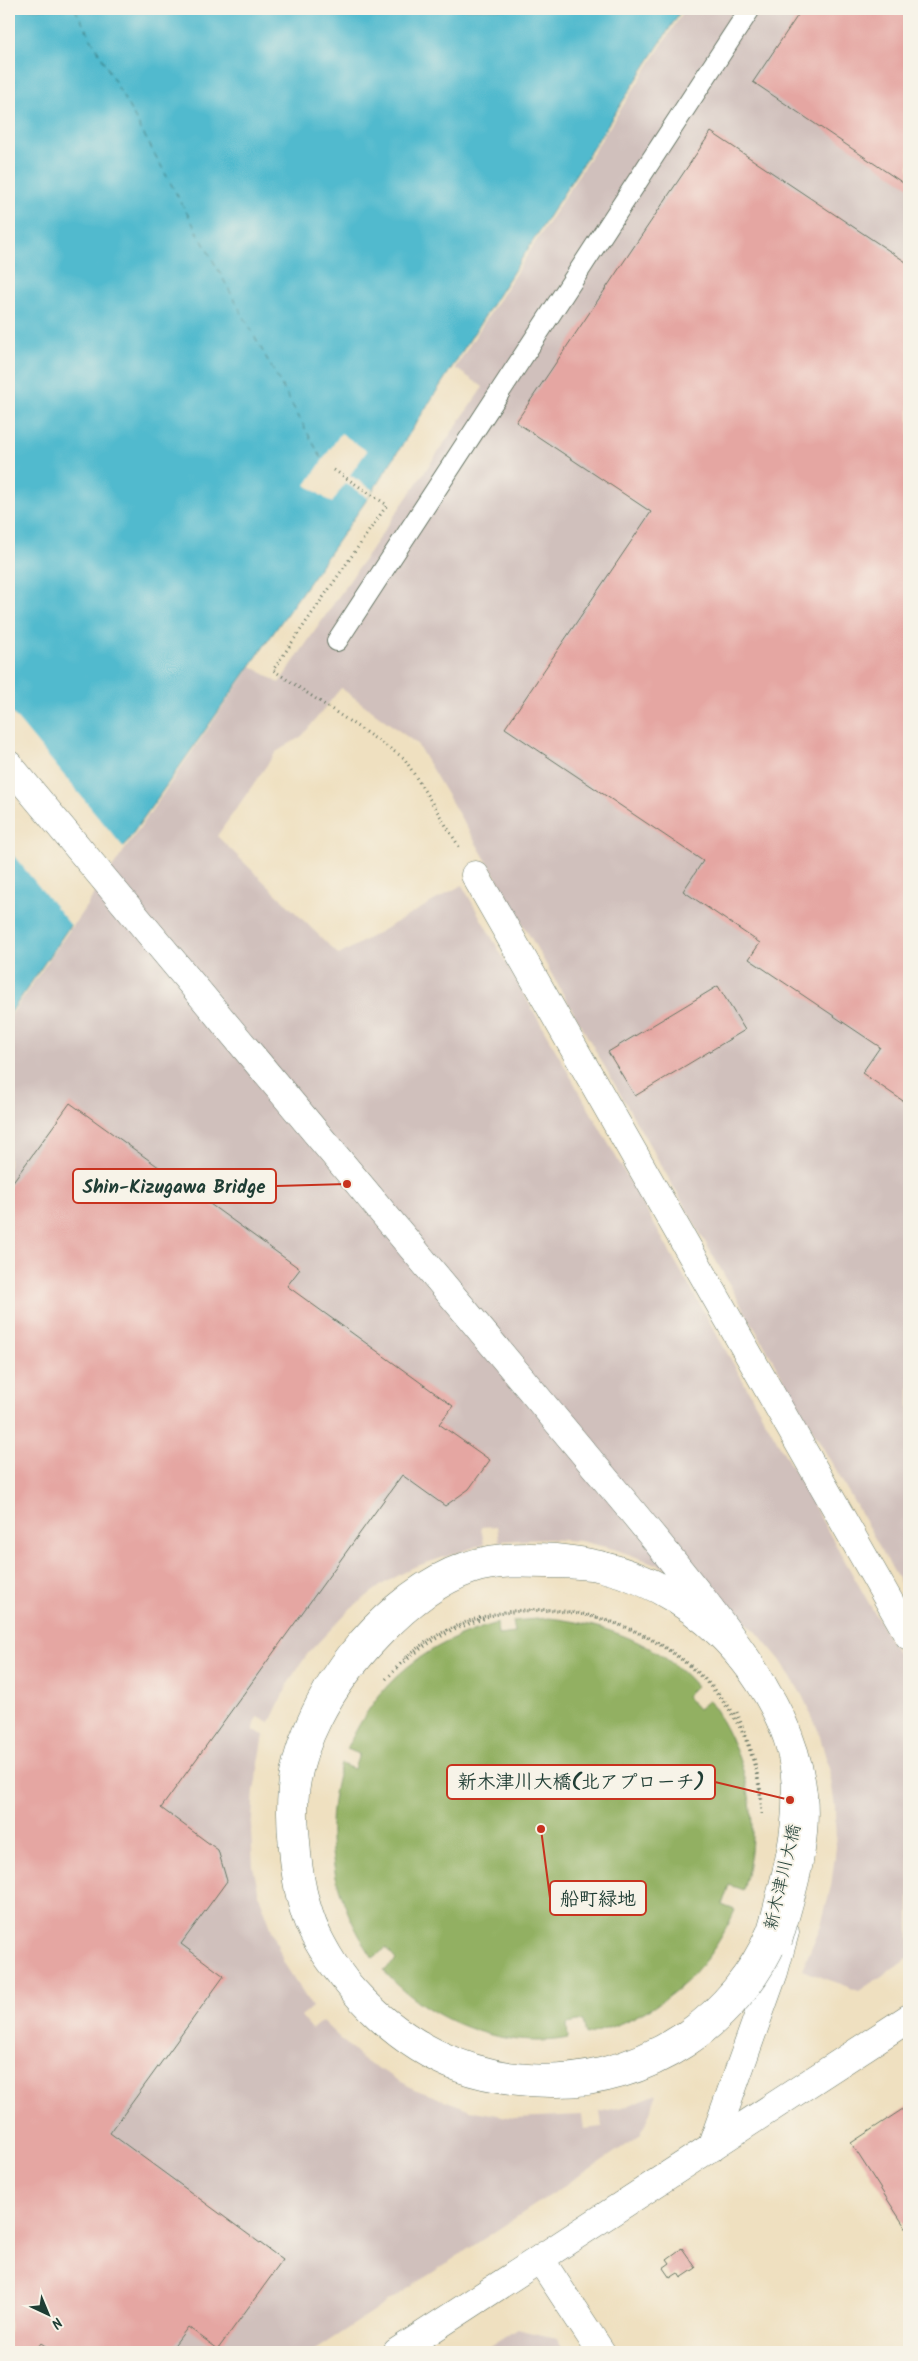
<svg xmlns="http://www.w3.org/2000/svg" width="918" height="2361" viewBox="0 0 918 2361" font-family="Kalam,'Klee One',sans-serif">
<rect width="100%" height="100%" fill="#f7f3e8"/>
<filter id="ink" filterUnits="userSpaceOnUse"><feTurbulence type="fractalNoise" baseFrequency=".02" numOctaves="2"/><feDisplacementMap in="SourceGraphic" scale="10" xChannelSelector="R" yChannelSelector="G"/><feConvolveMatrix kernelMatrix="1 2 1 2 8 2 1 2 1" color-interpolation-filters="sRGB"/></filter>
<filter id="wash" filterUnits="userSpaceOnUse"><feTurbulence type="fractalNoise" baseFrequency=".0096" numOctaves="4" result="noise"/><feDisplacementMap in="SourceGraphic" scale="20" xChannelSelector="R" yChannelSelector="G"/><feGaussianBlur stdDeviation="1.12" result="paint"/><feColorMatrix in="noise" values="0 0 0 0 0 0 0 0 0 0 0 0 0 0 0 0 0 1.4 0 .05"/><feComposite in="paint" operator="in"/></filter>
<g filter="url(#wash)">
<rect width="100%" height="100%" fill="#efe0c0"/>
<g fill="#d0c0bc">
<polygon points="685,9 909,9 909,1598 492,870 417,744 341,688 302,736 276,752 217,836 339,955 462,885 909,1674 909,1958 859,1991 802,1970 821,1925 831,1886 836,1847 835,1807 829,1768 818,1730 802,1695 781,1661 756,1631 726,1605 694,1583 659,1565 614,1549 580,1541 548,1539 499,1541 497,1526 481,1527 484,1544 414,1567 383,1584 351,1608 309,1652 291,1678 270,1722 257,1717 253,1731 264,1735 254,1791 251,1832 253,1866 259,1895 284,1963 312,2007 301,2016 312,2029 322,2021 362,2059 414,2089 474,2111 514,2118 582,2115 584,2129 602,2127 600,2112 627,2106 657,2094 641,2135 312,2352 9,2352 9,1018 251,666 279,683 483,387 455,368"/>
<polygon points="517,2329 556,2338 566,2352 481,2352"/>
</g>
<path fill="#92b062" stroke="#58764b" d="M549,1618C604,1624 659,1643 696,1686L686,1696L698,1709L709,1700C747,1758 764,1821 743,1890L729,1885L722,1905L735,1910C706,1977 656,2016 586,2035L583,2021L567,2024L568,2038C503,2051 427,2020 384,1971L396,1960L386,1948L373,1958C332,1897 320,1836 341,1764L354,1769L359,1754L347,1749C378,1680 424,1644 497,1623L498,1635L515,1633L513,1621Z"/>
<polygon fill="#51bace" stroke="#387c81" points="9,9 682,9 368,498 140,823 9,1015"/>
<g fill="#efe0c0">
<polygon points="341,433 367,451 350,475 373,490 368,498 345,483 332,503 306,485"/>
<polygon points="9,709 125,849 72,927 9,850"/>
</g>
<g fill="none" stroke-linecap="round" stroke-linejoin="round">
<polyline stroke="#2c5c5a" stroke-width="1" stroke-dasharray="6 5" stroke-linecap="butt" points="75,9 323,461"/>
</g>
<g id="blocks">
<g fill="#e5a6a2">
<polygon points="802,9 909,9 909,187 753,82"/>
<polygon points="711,132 909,264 909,1105 862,1073 880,1047 749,959 760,943 683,891 703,861 505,728 651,512 516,422"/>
<polygon points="718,986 745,1030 635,1096 608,1052"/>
<polygon points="70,1103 300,1269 287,1286 453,1406 439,1424 490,1460 469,1489 445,1506 402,1475 161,1808 218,1850 227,1881 181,1944 224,1976 110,2133 283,2260 218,2349 188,2327 169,2352 54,2352 41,2343 34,2352 9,2352 9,1187"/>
<polygon points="909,2105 909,2233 851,2143"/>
<polygon points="682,2248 696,2268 681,2278 678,2273 670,2278 663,2268 670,2263 667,2259"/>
</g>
</g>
</g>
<g filter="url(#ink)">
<use href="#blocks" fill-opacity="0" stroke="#687665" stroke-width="1"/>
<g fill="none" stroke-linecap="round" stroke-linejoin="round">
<g stroke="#687665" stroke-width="22">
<polyline id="service" points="337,641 750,9"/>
</g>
<g stroke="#687665" stroke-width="29">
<g id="minor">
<polyline points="475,875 909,1636"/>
<polyline points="540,2259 601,2352"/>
</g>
</g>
<g stroke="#687665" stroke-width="29">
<g id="tertiary">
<polyline points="9,765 611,1486"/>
<polyline points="711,2148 774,1972 785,1932"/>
<polyline points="397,2352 909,2018"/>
</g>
</g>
<g stroke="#687665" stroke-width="3" stroke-dasharray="1 4" stroke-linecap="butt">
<polyline points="334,470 387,505 273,670 404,758 460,848"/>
<path d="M405,1658C490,1584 620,1599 700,1674C714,1688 731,1706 740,1724C751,1747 758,1776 762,1801"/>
<path d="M396,1667C498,1569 668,1605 737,1723C753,1749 760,1785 762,1814"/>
<path d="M386,1679C420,1646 441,1633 486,1618"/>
</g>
<use href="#service" stroke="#fff" stroke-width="20"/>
<use href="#minor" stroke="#fff" stroke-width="28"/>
<use href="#tertiary" stroke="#fff" stroke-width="28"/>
<g stroke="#687665" stroke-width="29" stroke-linecap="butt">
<path id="tertiary-bridge" d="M611,1486C644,1525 675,1564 706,1603C737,1644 767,1683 785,1731C805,1787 795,1842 780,1897C779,1902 772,1929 770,1933C753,1973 722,2010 687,2034C580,2105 451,2090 362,1999C340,1976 320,1951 308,1922C299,1899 295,1873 293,1848C287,1790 293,1756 320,1703C354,1637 427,1563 505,1558C555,1554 607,1562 652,1583C665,1589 672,1595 683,1603C743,1647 791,1713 799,1790C802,1821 796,1852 789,1883C785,1900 782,1921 775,1937C739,2024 645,2086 551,2083C521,2082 488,2079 459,2068C402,2047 350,1997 322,1944C307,1917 300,1885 297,1854C297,1851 294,1820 294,1817C292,1748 333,1682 380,1634C405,1608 435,1582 471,1570C495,1562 522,1563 546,1564C564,1564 585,1564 602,1568C704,1593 791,1689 803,1794C808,1844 792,1893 778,1941"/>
</g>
<polyline stroke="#687665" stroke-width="3" stroke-dasharray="1 4" stroke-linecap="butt" points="737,1712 754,1757 762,1797"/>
<use href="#tertiary-bridge" stroke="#fff" stroke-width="28"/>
</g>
</g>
<g text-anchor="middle" stroke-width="4" stroke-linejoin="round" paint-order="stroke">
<g font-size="18" fill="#1f3d34" stroke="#f7f3e8">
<text transform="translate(782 1877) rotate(-77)" y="6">新木津川大橋</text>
</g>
</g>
<path fill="none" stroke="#c8321e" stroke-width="2" d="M347 1184L276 1186M790 1800L715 1782M541 1829L550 1898"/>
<g fill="#c8321e" stroke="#f7f3e8" stroke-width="2">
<circle cx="347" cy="1184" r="5"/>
<circle cx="790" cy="1800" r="5"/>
<circle cx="541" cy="1829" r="5"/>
</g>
<g fill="#f7f3e8" stroke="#c8321e" stroke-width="2">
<rect x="73" y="1169" width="203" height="34" rx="5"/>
<rect x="447" y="1765" width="268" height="34" rx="5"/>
<rect x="550" y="1881" width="96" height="34" rx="5"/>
</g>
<g font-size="19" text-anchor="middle" font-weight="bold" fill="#1f3d34">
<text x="174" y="1193">Shin-Kizugawa Bridge</text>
<text x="581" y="1788">新木津川大橋(北アプローチ)</text>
<text x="598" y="1905">船町緑地</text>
</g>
<rect width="918" height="2361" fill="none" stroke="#f7f3e8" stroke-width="30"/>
<g transform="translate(48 2314) rotate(136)" stroke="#f7f3e8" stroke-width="4" paint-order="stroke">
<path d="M0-4L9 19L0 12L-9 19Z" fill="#1f3d34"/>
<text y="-8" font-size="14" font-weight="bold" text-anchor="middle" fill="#1f3d34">N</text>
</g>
</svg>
